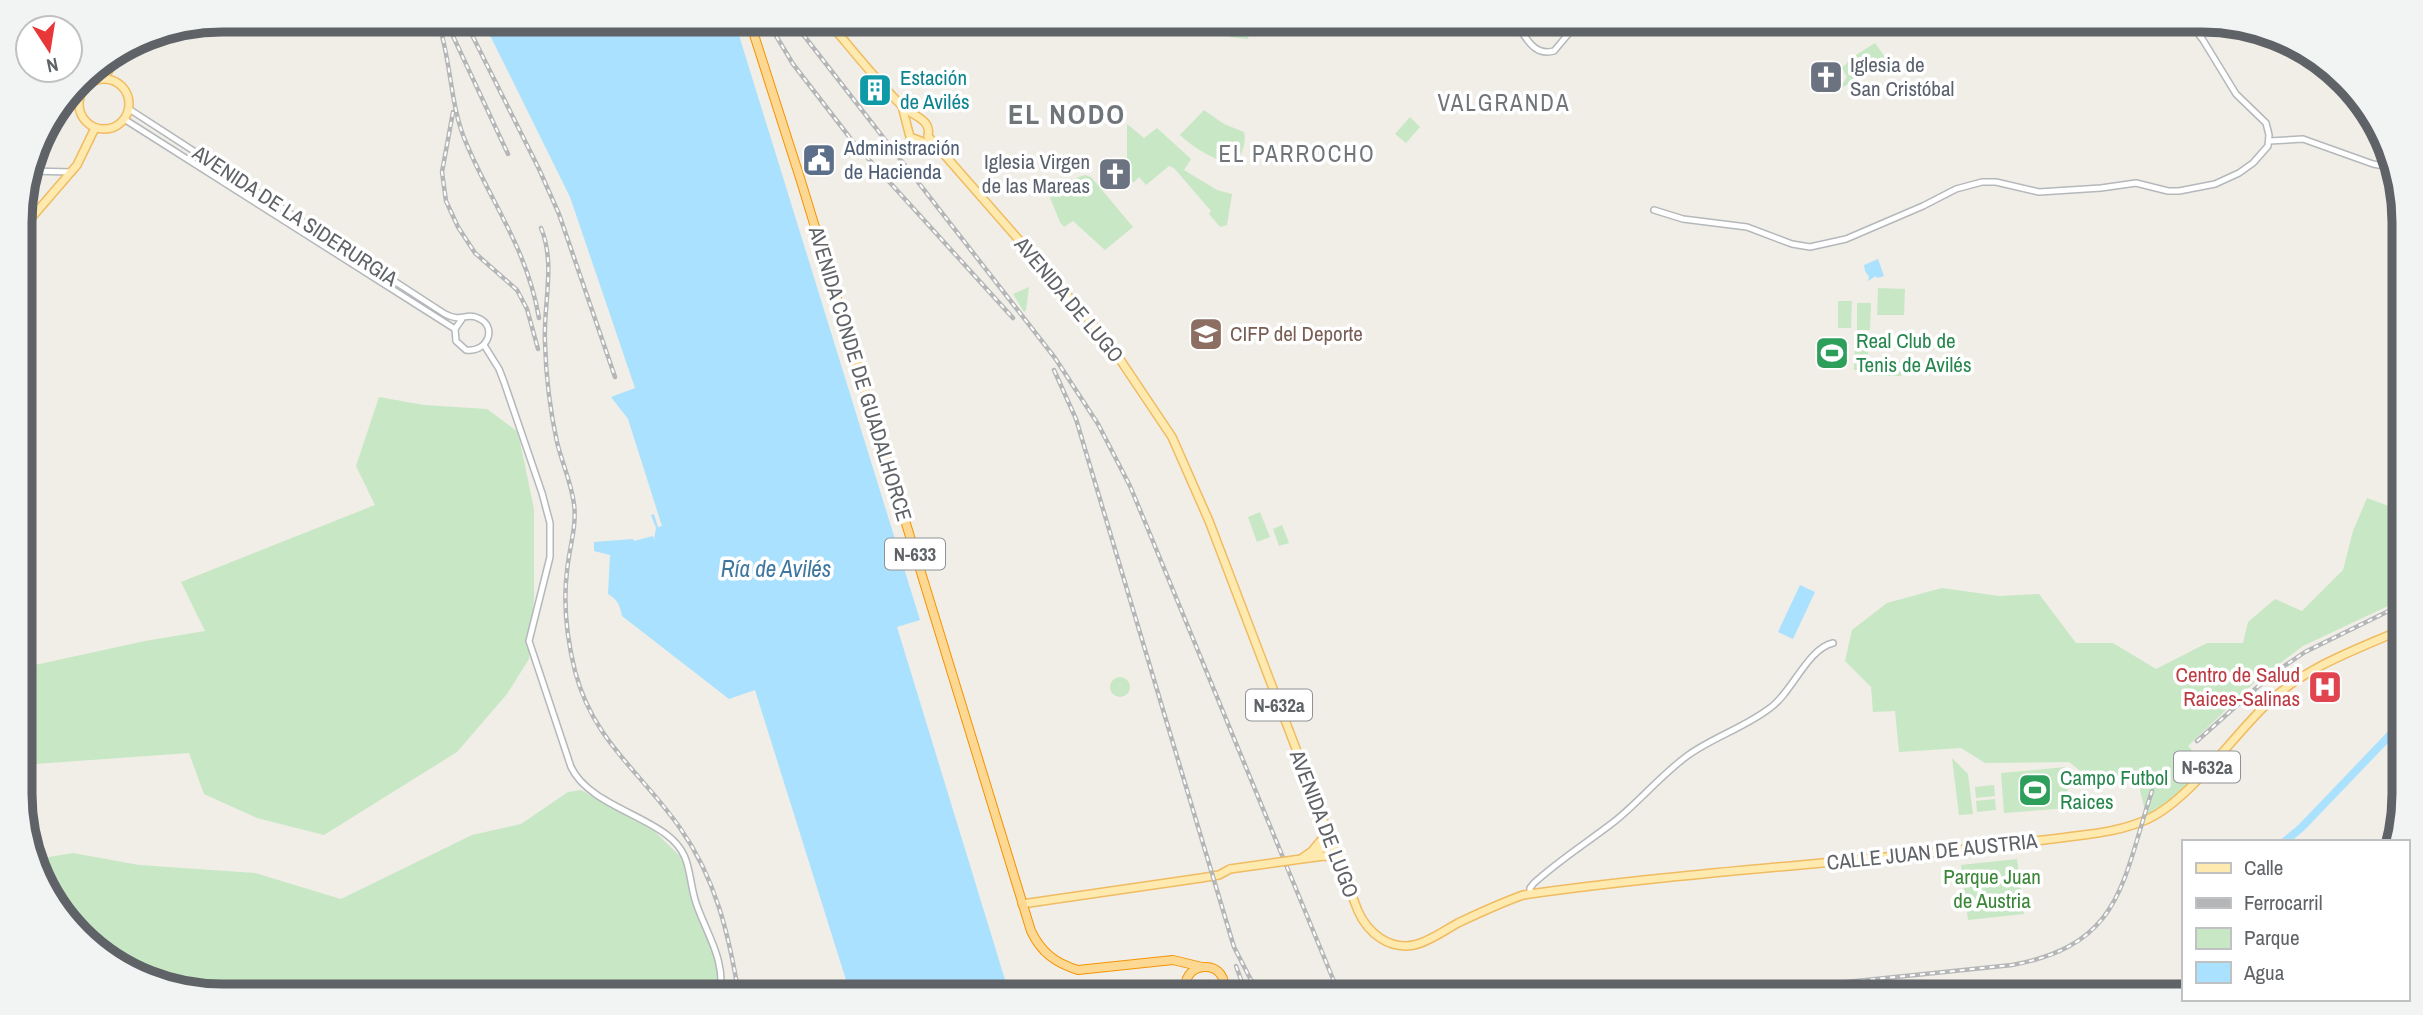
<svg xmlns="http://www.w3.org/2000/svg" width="2423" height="1015" viewBox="0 0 2423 1015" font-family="'Archivo Narrow',sans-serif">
<rect width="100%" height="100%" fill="#f0eee7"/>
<g fill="#c8e7c5">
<polygon points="1231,26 1250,29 1248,39 1229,37"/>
<polygon points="1875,43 1891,66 1840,88 1847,77 1842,68 1853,57"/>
<path d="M1204,110L1224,124L1244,132C1247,142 1241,159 1233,165C1212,158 1196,150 1180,135Z"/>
<polygon points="1410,117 1420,127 1406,143 1395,134"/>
<polygon points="1127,124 1144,138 1157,128 1191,159 1184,170 1217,190 1232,194 1227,225 1220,227 1209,214 1211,211 1174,168 1169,166 1146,185 1139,177 1133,183 1127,167"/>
<polygon points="1085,175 1091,177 1133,227 1105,250 1073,221 1064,227 1060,222 1046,188"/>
<polygon points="1029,287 1026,310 1024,312 1013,294"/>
<polygon points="1878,288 1905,289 1904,315 1877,315"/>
<polygon points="1838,301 1852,301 1851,328 1838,328"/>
<polygon points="1857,303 1871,303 1870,330 1857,330"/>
<polygon points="1855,343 1868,343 1868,370 1854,370"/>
<rect x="1874" y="361" width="27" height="15"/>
<polygon points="379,397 424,405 487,409 518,432 534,509 534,598 529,659 507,694 457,752 324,835 257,818 204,794 189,753 21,765 21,668 145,641 205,631 181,582 375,505 356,466"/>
<polygon points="2367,498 2397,509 2403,506 2403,599 2303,646 2254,683 2188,746 2205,764 2177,795 2146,816 2138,781 2100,787 2069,762 1985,763 1961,748 1899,752 1895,711 1873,712 1871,687 1845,661 1852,630 1887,603 1942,588 1999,596 2039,594 2076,643 2113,643 2156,669 2207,643 2243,643 2248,622 2275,599 2302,611 2343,570 2353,531"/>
<polygon points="1260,512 1270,537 1257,542 1248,517"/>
<polygon points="1282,525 1289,543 1279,546 1273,529"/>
<circle cx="1120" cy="687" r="10"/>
<polygon points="1952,758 1968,774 1973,814 1959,815"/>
<polygon points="2066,767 2069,808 2004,813 2001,773"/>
<polygon points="1994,785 1995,796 1976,798 1975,787"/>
<polygon points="581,790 653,830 682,858 690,894 713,953 719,981 718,996 222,996 145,980 61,917 37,859 73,853 139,865 255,873 341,899 472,835 521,824 568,792"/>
<polygon points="1995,799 1996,810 1977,812 1976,801"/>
<polygon points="2017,859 2024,914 1968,920 1961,865"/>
</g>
<g fill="#aae1fe">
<path d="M482,19H734L920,620L897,627L1010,996H851L755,690L729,699L622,616C620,606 618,600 608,594L610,555L594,551V542L633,539L634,541L653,536L654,540L656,528L651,515L654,514L658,527L662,526L628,419L611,397L635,388L570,197Z"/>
<polygon points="1878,259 1884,276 1877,278 1876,276 1868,281 1869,277 1865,271 1864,265"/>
<polygon points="1800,585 1815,592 1793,639 1778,632"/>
</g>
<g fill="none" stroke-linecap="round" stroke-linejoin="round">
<g stroke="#aae1fe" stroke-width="8">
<polyline points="2284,842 2301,828 2392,733 2404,724"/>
<polyline points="2167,995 2183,984"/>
</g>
<g stroke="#b4b8bb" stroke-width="8">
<g id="minor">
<path d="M1512,19C1525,33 1531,57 1554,51L1570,32L1577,28L1617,19"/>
<path d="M129,109L445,314C462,323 466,312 478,318C498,326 488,353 466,350L456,341L455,329L462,319"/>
<polyline points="124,119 455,329"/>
<polyline points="2269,141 2303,139 2373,164 2390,167"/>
<polyline points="30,171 72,172"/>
<polyline points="1654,210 1683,219 1747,227 1792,244 1810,247 1846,239 1923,206 1956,189 1982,182 1996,182 2039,192 2101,188 2136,183 2168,191 2179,191 2215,184 2239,173 2253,163 2268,146 2269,135 2266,123 2236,94 2203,40 2187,19"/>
<path d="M484,345L499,369L504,382L542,493L550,523V557L529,641L571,767C587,801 639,813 667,835C693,855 687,875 696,903C707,935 726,960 720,996"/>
<path d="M1530,894V888L1534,883C1559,860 1588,842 1615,821C1640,801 1661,775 1687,756C1713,737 1744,728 1770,708C1792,693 1807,649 1833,643"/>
</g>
</g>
<g stroke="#f0bb61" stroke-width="10">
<g id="major">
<path d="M826,19C851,48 875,79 902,106C912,116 932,119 928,136"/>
<polyline points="99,79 108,72 117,52"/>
<circle cx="104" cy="104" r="25"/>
<polyline points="902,106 910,137 934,146"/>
<path d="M928,136L1109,343L1172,437L1209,521L1358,911C1368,933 1389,950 1414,945C1429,942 1445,930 1458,923C1479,913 1501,903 1523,895C1670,874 1818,865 1966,849C1997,845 2029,842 2060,838C2090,834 2120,832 2148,819C2191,799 2233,735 2269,702C2307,666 2356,650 2403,629"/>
<polyline points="20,231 77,165 95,128"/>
<polyline points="1312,856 1321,849 1328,836"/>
<polyline points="1302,858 1312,851 1327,833"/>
<polyline points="1294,860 1324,856 1337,858"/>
<polyline points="1022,904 1201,878 1219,875 1230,869"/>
</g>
</g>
<g stroke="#f59303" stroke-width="10">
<g id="highway">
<path d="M749,19L800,178L1031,931C1041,952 1055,963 1078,970L1173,960L1202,967"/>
<path d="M1187,996C1175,959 1234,956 1223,996"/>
</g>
</g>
<use href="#minor" stroke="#fff" stroke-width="5"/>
<use href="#major" stroke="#feeaaf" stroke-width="7"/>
<use href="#highway" stroke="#fcd893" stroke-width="8"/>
<g stroke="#b5b6b7" stroke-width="4.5">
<g id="rail">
<path d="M437,19C452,60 449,105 467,145C493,206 527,249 539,318"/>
<polyline points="445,19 508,154"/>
<polyline points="464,19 539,169 559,214 615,377"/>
<polyline points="766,19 793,64 854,143 1013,318"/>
<polyline points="791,19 1055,358 1098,424 1130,486 1145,522 1340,996"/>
<polyline points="453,112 442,172 446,201 458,227 475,253 517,290 527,309 538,349"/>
<path d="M541,228C556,264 543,305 545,343C546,376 550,410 557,442C562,463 571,482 574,504C577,527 569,548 567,571C563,604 567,639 575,671C593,741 641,772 680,828C716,879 729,935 739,996"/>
<polyline points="1054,370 1076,419 1234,947 1251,980 1265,996"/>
<polyline points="2197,741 2271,675 2305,652 2403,604"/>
<polyline points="1236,966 1247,996"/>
<path d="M1721,995L2012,965C2122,945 2122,882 2152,791"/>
</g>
</g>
<use href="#rail" stroke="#fff" stroke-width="2" stroke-dasharray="5" stroke-linecap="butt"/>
<g stroke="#f0bb61" stroke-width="10" stroke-linecap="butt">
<polyline id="major-bridge" points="1230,869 1294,860"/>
</g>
<use href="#major-bridge" stroke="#feeaaf" stroke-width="7"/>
</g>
<defs>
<g id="church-square" transform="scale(1.75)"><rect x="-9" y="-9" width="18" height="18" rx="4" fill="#6b7280" stroke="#fff"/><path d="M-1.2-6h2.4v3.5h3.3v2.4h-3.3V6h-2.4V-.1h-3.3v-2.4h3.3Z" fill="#fff"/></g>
<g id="building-square" transform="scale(1.75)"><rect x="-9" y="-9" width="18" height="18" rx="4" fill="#0f9aa8" stroke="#fff"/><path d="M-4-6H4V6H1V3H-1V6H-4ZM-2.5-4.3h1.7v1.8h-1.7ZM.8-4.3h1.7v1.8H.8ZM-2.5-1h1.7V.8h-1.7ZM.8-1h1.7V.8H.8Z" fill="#fff"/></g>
<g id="civic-square" transform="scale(1.75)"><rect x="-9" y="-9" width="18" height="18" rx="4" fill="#5c6f8a" stroke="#fff"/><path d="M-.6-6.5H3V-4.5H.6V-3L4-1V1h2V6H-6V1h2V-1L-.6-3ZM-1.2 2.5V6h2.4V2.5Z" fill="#fff"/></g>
<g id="university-square" transform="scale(1.75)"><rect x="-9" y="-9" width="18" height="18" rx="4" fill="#8d6e63" stroke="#fff"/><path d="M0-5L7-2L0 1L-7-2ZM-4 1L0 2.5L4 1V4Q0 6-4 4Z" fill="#fff"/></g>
<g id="stadium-square" transform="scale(1.75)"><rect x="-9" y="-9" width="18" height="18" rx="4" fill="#2e9e5b" stroke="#fff"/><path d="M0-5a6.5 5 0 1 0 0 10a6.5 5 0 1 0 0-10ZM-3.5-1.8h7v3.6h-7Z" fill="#fff"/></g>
<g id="hospital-square" transform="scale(1.75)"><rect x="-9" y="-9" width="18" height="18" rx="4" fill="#e0444e" stroke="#fff"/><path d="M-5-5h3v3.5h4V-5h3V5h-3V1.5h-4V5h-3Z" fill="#fff"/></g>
</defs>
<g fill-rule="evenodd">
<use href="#church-square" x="1826" y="77"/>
<use href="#building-square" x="875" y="90"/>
<use href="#civic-square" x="819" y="160"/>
<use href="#church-square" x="1115" y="174"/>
<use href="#university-square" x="1206" y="334"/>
<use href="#stadium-square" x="1832" y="353"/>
<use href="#hospital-square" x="2325" y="687"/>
<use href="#stadium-square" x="2035" y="790"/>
</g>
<g text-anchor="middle" stroke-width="7" stroke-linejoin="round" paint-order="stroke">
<g fill="#fff" stroke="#8f9295" stroke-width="2">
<rect x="885" y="538.5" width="60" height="31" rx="5"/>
<rect x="1246" y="689.5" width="66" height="31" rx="5"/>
<rect x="2174" y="751.5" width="66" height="31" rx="5"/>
</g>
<g font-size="19" font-weight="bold" fill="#5f6367">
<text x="915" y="561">N-633</text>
<text x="1279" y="712">N-632a</text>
<text x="2207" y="774">N-632a</text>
</g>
<g font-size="21" fill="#5b616d" stroke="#fff" text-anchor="start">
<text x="1850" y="72">Iglesia de<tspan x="1850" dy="24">San Cristóbal</tspan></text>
<text x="1090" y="169" text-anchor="end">Iglesia Virgen<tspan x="1090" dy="24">de las Mareas</tspan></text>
</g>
<g font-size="21" fill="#0d838f" stroke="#fff" text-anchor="start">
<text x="900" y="85">Estación<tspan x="900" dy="24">de Avilés</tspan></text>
</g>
<g font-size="21" fill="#4e5e75" stroke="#fff" text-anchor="start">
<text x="844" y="155">Administración<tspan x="844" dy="24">de Hacienda</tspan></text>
</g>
<g font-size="21" fill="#5f6367" stroke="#fff">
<text transform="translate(295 216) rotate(33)" y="7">AVENIDA DE LA SIDERURGIA</text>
<text transform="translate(1069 300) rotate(50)" y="7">AVENIDA DE LUGO</text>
<text transform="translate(860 374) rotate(73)" y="7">AVENIDA CONDE DE GUADALHORCE</text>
<text transform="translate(1324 824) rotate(69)" y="7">AVENIDA DE LUGO</text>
<text transform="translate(1932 852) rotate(-6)" y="7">CALLE JUAN DE AUSTRIA</text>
</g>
<g font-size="21" fill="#785e54" stroke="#fff" text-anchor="start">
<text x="1230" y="341">CIFP del Deporte</text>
</g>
<g font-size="21" fill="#27864d" stroke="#fff" text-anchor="start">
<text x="1856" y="348">Real Club de<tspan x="1856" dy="24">Tenis de Avilés</tspan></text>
<text x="2060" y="785">Campo Futbol<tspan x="2060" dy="24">Raices</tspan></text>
</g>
<g font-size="21" fill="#be3a42" stroke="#fff" text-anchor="end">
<text x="2300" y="682">Centro de Salud<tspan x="2300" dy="24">Raices-Salinas</tspan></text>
</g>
<g font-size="21" fill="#3a8637" stroke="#fff">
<text x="1992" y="884">Parque Juan<tspan x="1992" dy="24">de Austria</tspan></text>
</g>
<g font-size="23" letter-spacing="2" fill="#707579" stroke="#fff">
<text x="1504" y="111">VALGRANDA</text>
<text x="1297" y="162">EL PARROCHO</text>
</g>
<g font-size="23" font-style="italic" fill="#3f779f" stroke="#fff">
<text x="776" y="577">Ría de Avilés</text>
</g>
<g font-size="28" font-weight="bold" letter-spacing="2" fill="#707579" stroke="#fff">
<text x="1067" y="124">EL NODO</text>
</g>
</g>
<path d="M0 0H2423V1015H0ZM222 32H2202A190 190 0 0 1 2392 222V794A190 190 0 0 1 2202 984H222A190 190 0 0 1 32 794V222A190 190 0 0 1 222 32Z" fill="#f2f3f3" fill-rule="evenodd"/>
<path fill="none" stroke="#5f6367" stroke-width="9" d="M222 32H2202A190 190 0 0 1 2392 222V794A190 190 0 0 1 2202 984H222A190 190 0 0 1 32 794V222A190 190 0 0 1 222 32Z"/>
<rect x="2182" y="840" width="228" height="161" fill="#ffffff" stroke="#bfc1c2" stroke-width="2"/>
<rect x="2196" y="863" width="35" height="10" fill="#feeaaf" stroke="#bfc1c2" stroke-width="2"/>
<text x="2244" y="875" font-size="21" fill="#5f6367">Calle</text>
<rect x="2196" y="898" width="35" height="10" fill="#b5b6b7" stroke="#bfc1c2" stroke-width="2"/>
<text x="2244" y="910" font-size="21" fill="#5f6367">Ferrocarril</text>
<rect x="2196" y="928" width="35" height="21" fill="#c8e7c5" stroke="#bfc1c2" stroke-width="2"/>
<text x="2244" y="945" font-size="21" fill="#5f6367">Parque</text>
<rect x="2196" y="962" width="35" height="21" fill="#aae1fe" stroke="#bfc1c2" stroke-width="2"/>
<text x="2244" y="980" font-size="21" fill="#5f6367">Agua</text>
<g transform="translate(49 49) rotate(168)"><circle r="33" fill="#ffffff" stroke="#bfc1c2" stroke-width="2"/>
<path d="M0-5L12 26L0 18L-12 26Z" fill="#e83639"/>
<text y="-10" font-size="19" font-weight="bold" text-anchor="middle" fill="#5f6367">N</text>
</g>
</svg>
